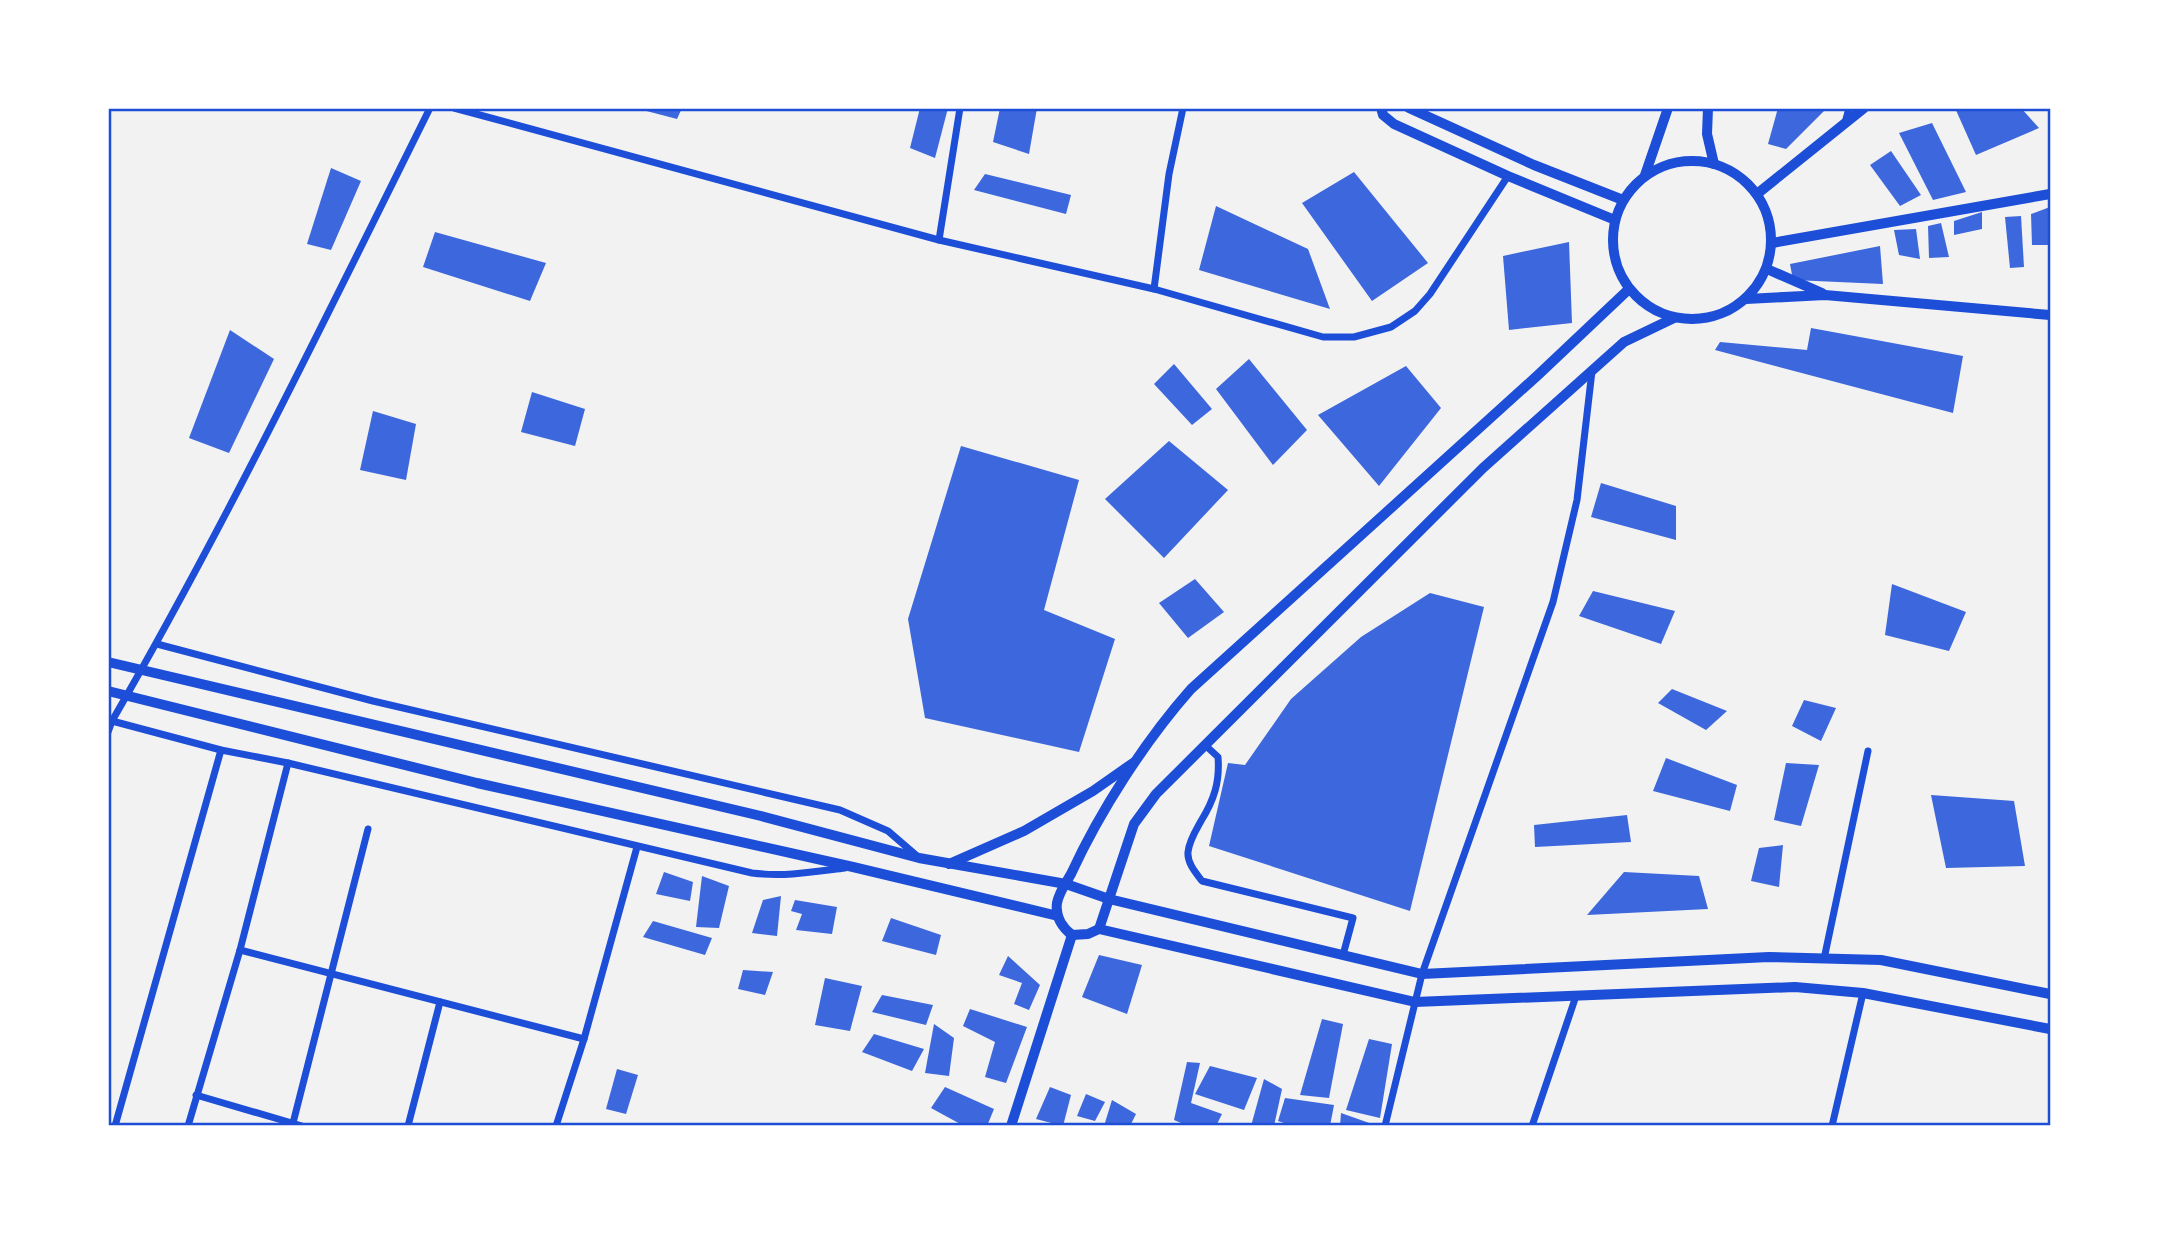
<svg xmlns="http://www.w3.org/2000/svg" width="2159" height="1234" viewBox="0 0 2159 1234" font-family="Montserrat,sans-serif">
<rect width="100%" height="100%" fill="#f2f2f2"/>
<g fill="#3d67dc">
<polygon points="635,108 682,108 677,119"/>
<polygon points="920,108 948,108 935,158 910,148"/>
<polygon points="1000,108 1037,108 1029,154 993,142"/>
<polygon points="1778,108 1827,108 1786,149 1768,144"/>
<polygon points="1955,108 2021,108 2039,128 1976,155"/>
<polygon points="1932,123 1966,192 1933,200 1899,133"/>
<polygon points="1891,151 1921,195 1900,206 1870,165"/>
<polygon points="331,168 361,181 331,250 307,244"/>
<polygon points="1354,172 1428,263 1372,301 1302,203"/>
<polygon points="985,174 1071,195 1066,214 974,190"/>
<polygon points="1216,206 1308,249 1330,309 1199,270"/>
<polygon points="2050,207 2050,245 2032,245 2031,214"/>
<polygon points="1982,212 1982,229 1954,235 1954,221"/>
<polygon points="2021,216 2024,267 2010,268 2005,217"/>
<polygon points="1941,223 1949,257 1929,258 1928,226"/>
<polygon points="1916,229 1920,259 1899,255 1894,230"/>
<polygon points="435,232 546,263 530,301 423,267"/>
<polygon points="1569,242 1572,323 1509,330 1503,256"/>
<polygon points="1880,246 1883,284 1793,280 1790,264"/>
<polygon points="1811,328 1963,356 1953,413 1715,350 1720,342 1807,350"/>
<polygon points="230,330 274,359 229,453 189,438"/>
<polygon points="1249,359 1307,430 1273,465 1216,389"/>
<polygon points="1174,364 1212,409 1192,425 1154,384"/>
<polygon points="1406,366 1441,408 1379,486 1318,415"/>
<polygon points="532,392 585,409 575,446 521,432"/>
<polygon points="373,411 416,424 406,480 360,470"/>
<polygon points="1169,441 1228,490 1164,558 1105,499"/>
<polygon points="961,446 1079,480 1044,610 1115,639 1079,752 925,718 908,619"/>
<polygon points="1601,483 1676,506 1676,540 1591,517"/>
<polygon points="1195,579 1224,612 1188,638 1159,603"/>
<polygon points="1892,584 1966,612 1949,651 1885,635"/>
<polygon points="1593,591 1675,611 1661,644 1579,616"/>
<polygon points="1430,593 1484,607 1410,911 1209,846 1228,763 1245,765 1291,699 1361,637"/>
<polygon points="1672,689 1727,711 1706,730 1658,703"/>
<polygon points="1804,700 1836,708 1821,741 1792,726"/>
<polygon points="1666,758 1737,785 1730,811 1653,791"/>
<polygon points="1786,763 1819,765 1801,826 1774,820"/>
<polygon points="1931,795 2014,801 2025,866 1946,868"/>
<polygon points="1627,815 1631,842 1535,847 1534,825"/>
<polygon points="1783,845 1779,887 1751,881 1759,848"/>
<polygon points="664,872 693,882 690,901 656,894"/>
<polygon points="1624,872 1699,876 1708,909 1587,915"/>
<polygon points="702,876 729,886 719,928 696,927"/>
<polygon points="781,896 777,936 752,933 763,900"/>
<polygon points="795,900 837,907 832,934 796,930 802,914 791,911"/>
<polygon points="891,918 941,935 936,955 882,941"/>
<polygon points="653,921 712,938 705,955 643,937"/>
<polygon points="1099,955 1142,965 1127,1014 1082,997"/>
<polygon points="1008,956 1040,985 1029,1010 1014,1004 1022,983 999,975"/>
<polygon points="743,970 773,972 765,995 738,989"/>
<polygon points="825,978 862,986 850,1031 815,1025"/>
<polygon points="882,995 933,1005 926,1025 872,1012"/>
<polygon points="970,1009 1027,1027 1006,1083 985,1077 995,1042 963,1026"/>
<polygon points="1322,1019 1343,1024 1329,1098 1300,1095"/>
<polygon points="934,1024 954,1038 949,1076 925,1073"/>
<polygon points="874,1034 924,1049 912,1071 862,1052"/>
<polygon points="1369,1039 1392,1044 1380,1118 1346,1110"/>
<polygon points="1187,1062 1200,1063 1191,1103 1222,1114 1216,1126 1188,1126 1174,1120"/>
<polygon points="1210,1066 1257,1078 1244,1110 1195,1094"/>
<polygon points="617,1069 638,1075 626,1114 606,1109"/>
<polygon points="1264,1079 1282,1089 1274,1126 1251,1126"/>
<polygon points="945,1087 994,1109 987,1126 964,1126 931,1108"/>
<polygon points="1050,1087 1071,1095 1063,1126 1036,1119"/>
<polygon points="1086,1094 1105,1102 1095,1121 1077,1116"/>
<polygon points="1285,1098 1334,1105 1330,1126 1293,1126 1278,1121"/>
<polygon points="1112,1100 1136,1114 1130,1126 1104,1126"/>
<polygon points="1341,1113 1375,1125 1375,1126 1340,1126"/>
</g>
<g fill="none" stroke-linecap="round" stroke-linejoin="round">
<g stroke="#1d4ed8" stroke-width="7">
<polyline points="454,108 939,240 1154,289 1323,337 1354,337 1391,327 1415,311 1430,294 1508,176"/>
<polyline points="1845,123 1849,108"/>
<polyline points="939,240 960,108"/>
<polyline points="1154,289 1169,174 1183,108"/>
<polyline points="157,644 373,701 840,810 888,831 917,856"/>
<path d="M112,721L221,750L288,763L752,873C784,877 813,872 845,868"/>
<path d="M108,732L112,721C227,522 327,315 430,108"/>
<path d="M1205,745L1218,757C1220,782 1214,800 1201,821C1196,830 1189,841 1188,852C1187,863 1196,873 1202,881L1353,918L1343,955"/>
<polyline points="240,950 584,1039"/>
<polyline points="1824,959 1868,751"/>
<polyline points="196,1095 302,1126"/>
<polyline points="293,1123 368,829"/>
<polyline points="115,1126 221,750"/>
<polyline points="188,1126 240,950 288,763"/>
<polyline points="408,1126 440,1002"/>
<polyline points="556,1126 584,1039 637,847"/>
<polyline points="1385,1126 1422,974 1553,602 1577,500 1592,371"/>
<polyline points="1532,1126 1576,996"/>
<polyline points="1832,1126 1863,993"/>
</g>
<g stroke="#1d4ed8" stroke-width="10">
<polyline points="1381,108 1383,115 1394,124 1508,176 1615,220"/>
<polyline points="1409,108 1534,165 1623,200"/>
<polyline points="1757,194 1864,108"/>
<polyline points="1772,243 2050,194"/>
<polyline points="1767,269 1822,293"/>
<polyline points="1746,299 1825,295 2050,315"/>
<polyline points="108,662 761,816 919,858 1066,884"/>
<polyline points="108,691 477,783 853,867 1058,916"/>
<polyline points="1011,1126 1072,935"/>
</g>
<g stroke="#1d4ed8" stroke-width="10">
<polyline points="1708,108 1707,134 1714,164"/>
<circle cx="1692" cy="240" r="79"/>
<polyline points="1645,175 1668,108"/>
<path d="M1629,289L1538,375L1191,689C1145,741 1100,811 1071,874C1066,883 1059,892 1057,903C1055,917 1062,927 1072,935L1088,934L1099,929L1415,1002L1795,987L1863,993L2050,1029"/>
<polyline points="949,864 1024,831 1093,791 1133,763"/>
<polyline points="1066,884 1109,899 1422,974 1769,957 1881,960 2050,994"/>
<polyline points="1099,929 1134,824 1156,794 1483,468 1624,342 1674,318"/>
</g>
</g>
<rect width="2159" height="1234" fill="none" stroke="#ffffff" stroke-width="220"/>
<rect x="110" y="110" width="1939" height="1014" fill="none" stroke="#1d4ed8" stroke-width="2.5"/>
</svg>
